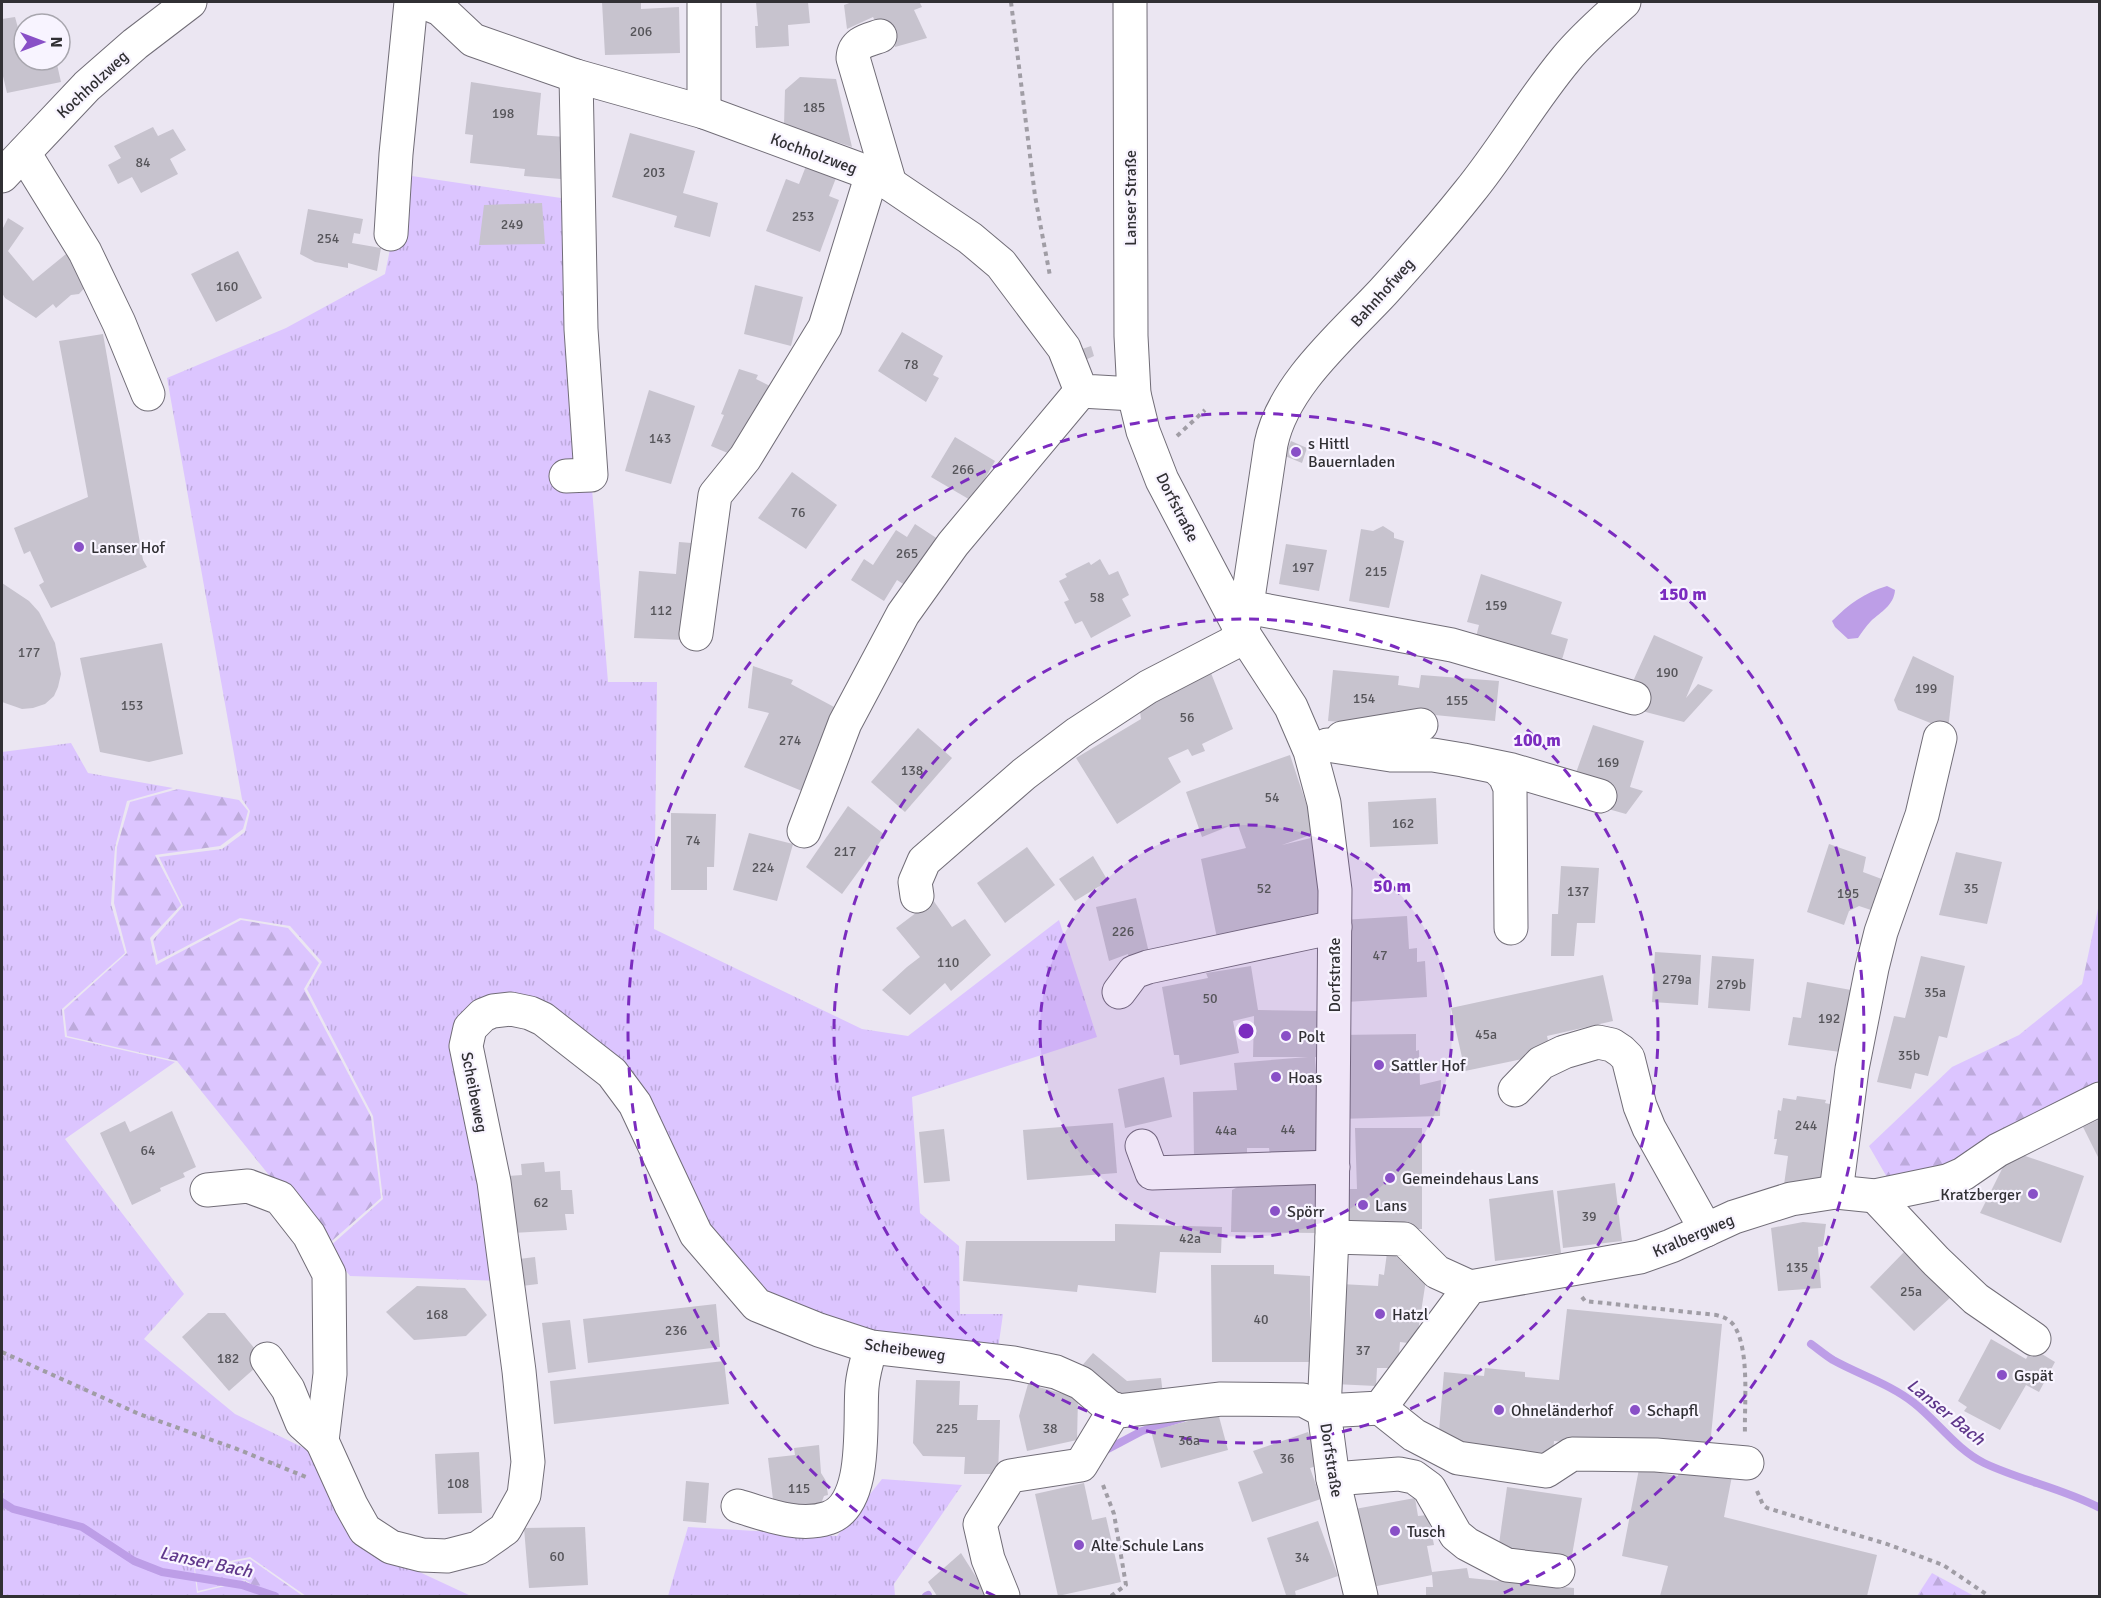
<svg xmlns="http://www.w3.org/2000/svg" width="2101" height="1598" viewBox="0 0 2101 1598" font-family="Signika,sans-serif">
<defs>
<pattern id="grass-tufts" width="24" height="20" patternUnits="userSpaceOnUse" patternTransform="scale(1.5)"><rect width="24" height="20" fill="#dcc5ff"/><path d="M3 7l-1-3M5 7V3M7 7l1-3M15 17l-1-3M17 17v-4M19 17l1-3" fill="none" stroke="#bdaadb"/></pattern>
<pattern id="forest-firs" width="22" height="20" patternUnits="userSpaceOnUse" patternTransform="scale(1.5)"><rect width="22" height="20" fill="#dcc5ff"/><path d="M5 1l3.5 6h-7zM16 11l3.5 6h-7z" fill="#bdaadb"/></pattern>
</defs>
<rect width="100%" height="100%" fill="#ebe6f2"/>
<g fill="url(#grass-tufts)">
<polygon points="405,175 568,199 608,682 657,682 654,929 862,1029 908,1036 1059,920 1097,1037 912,1097 920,1213 959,1246 960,1314 1003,1314 998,1349 875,1334 772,1298 714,1232 642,1092 571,1028 466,1018 503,1281 350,1276 328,1248 383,1199 373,1116 307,989 322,962 290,926 240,918 158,961 153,940 183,906 159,857 222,849 245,832 250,811 242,799 167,378 286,328 385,274"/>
<polygon points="71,743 88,773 173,788 127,801 115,847 111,904 125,953 62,1009 65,1037 175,1062 65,1139 184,1294 144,1339 235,1414 318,1455 355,1542 471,1596 306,1596 250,1557 194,1568 197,1593 245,1581 268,1596 2,1596 2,1495 4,1492 2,1486 2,752"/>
<polygon points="882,1479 962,1485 894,1584 895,1596 668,1596 688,1527 837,1536"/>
</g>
<g fill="url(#forest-firs)">
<polygon points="178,789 239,800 248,811 243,829 220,846 155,855 181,905 150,938 156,965 241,920 288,928 319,963 304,989 371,1117 381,1198 326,1246 177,1061 67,1036 64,1010 127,953 114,903 117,847 130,802"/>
<polygon points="2099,904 2099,1095 1958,1166 1888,1179 1869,1146 1952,1067 2019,1035 2082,984"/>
<polygon points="250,1559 303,1596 271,1596 245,1580 198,1591 195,1569"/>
<polygon points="1932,1573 1974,1596 1917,1596"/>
</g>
<path fill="#bd9ee7" d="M1887,586L1895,590C1894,605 1881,612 1871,621C1866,626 1862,632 1858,638L1848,639L1835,627L1832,621C1849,604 1864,593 1887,586Z"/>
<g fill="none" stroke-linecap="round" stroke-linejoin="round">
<g stroke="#bd9ee7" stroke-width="8">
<path d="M1811,1344C1818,1349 1825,1355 1833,1360C1860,1375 1890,1384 1914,1403C1937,1421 1957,1450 1984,1463C2022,1481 2062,1488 2100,1508"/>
<polyline points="1106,1450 1142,1431 1183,1418"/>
<polyline points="2,1502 13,1509 82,1527 134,1561 162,1572 242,1585 275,1596"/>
<polyline points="926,1596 928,1595"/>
</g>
</g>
<g fill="#c7c3ce">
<polygon points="602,2 641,2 641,9 679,7 680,53 605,55"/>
<polygon points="756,2 808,2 810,23 788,25 789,46 756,48 755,26 758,26"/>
<polygon points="852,2 923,2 920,3 922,7 914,10 927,38 895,47 883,24 878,27 873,17 847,29 844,5"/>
<polygon points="15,17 18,28 24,26 24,60 56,60 61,82 7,93 2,72 2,19"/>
<polygon points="800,77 836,79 852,147 784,125 785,90"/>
<polygon points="471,82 541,93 537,135 566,137 561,179 524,176 525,169 470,163 473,135 465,134"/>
<polygon points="153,127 158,136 173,129 186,150 170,159 178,174 141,193 132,177 118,184 108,165 121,158 114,146"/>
<polygon points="630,133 695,151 683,193 718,203 710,237 674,227 677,216 612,197"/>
<polygon points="806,166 836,178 829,196 839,200 820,252 766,231 786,179 799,184"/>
<polygon points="542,203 545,244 479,245 484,205"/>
<polygon points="308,209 363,219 360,234 354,233 352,243 381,248 377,271 348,263 348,268 315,262 300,254"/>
<polygon points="8,218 24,228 8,251 33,281 66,254 88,284 79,294 71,295 56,308 53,304 36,318 5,298 2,293 2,230"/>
<polygon points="238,251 262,298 216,322 191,274"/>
<polygon points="755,285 803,297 791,346 744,334"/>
<polygon points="902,332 943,356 933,375 939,378 926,402 878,371"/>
<polygon points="103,334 143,560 147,567 51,608 39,585 44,582 30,551 24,554 14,528 88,497 59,341"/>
<polygon points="1091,346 1094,356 1083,361 1079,350"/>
<polygon points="739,369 758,375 756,379 772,387 742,459 711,446 724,415 721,414"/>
<polygon points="649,390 695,406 671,484 625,471"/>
<polygon points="955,437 995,461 972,501 931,477"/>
<polygon points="1291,441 1307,448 1302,463 1285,456"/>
<polygon points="792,472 837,505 806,549 758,518"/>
<polygon points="915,524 941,541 911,589 897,580 884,601 851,580 864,559 873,565 896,530 907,537"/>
<polygon points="1383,526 1394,533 1394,538 1404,541 1389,608 1349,601 1361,529 1373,531"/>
<polygon points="679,542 704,544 684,640 634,638 639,571 676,574"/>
<polygon points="1286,544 1327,550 1319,591 1279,584"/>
<polygon points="1100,559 1109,575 1118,571 1129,595 1122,599 1131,616 1091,638 1082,621 1075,624 1064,602 1069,600 1059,581 1067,577 1065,574 1089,562 1091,565"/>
<polygon points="1481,574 1562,602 1551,634 1568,639 1561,663 1473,649 1479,625 1467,622"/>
<polygon points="2,583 29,601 39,612 55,643 61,674 58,687 54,696 45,704 33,708 22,709 2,702"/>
<polygon points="1654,635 1703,657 1686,698 1698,684 1713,690 1684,722 1638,710 1630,688"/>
<polygon points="162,643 183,754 149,762 100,752 80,658"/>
<polygon points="1913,656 1954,676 1948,730 1898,710 1894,700"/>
<polygon points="753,666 793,680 791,684 836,708 802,791 744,767 769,713 748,708"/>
<polygon points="1333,670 1399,676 1398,685 1419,688 1421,675 1499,681 1495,721 1395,711 1394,726 1328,721"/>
<polygon points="1211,673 1233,729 1202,744 1205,751 1192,756 1188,749 1168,758 1181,782 1117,824 1076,758 1141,719 1139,704"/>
<polygon points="1593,725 1644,741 1630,787 1643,791 1626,814 1601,807 1572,784"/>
<polygon points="918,728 952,758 905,812 871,782"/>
<polygon points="1290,755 1316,833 1282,845 1311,838 1328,917 1218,943 1201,859 1246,848 1237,823 1202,837 1186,792"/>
<polygon points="1436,798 1438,844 1370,847 1368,802"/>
<polygon points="848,806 885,835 842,894 806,867"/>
<polygon points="671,813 716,814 714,867 707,867 707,890 671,890"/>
<polygon points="749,833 793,844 777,901 733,890"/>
<polygon points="1829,844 1866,857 1863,872 1887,881 1877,912 1859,906 1849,911 1844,925 1807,912"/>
<polygon points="1027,847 1055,885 1005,923 977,883"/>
<polygon points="1956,852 2002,862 1987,924 1939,915"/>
<polygon points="1093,856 1108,881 1075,901 1059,879"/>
<polygon points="1561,866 1599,868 1595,923 1577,923 1574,956 1551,956 1552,914 1558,914"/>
<polygon points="1136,898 1150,957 1130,963 1128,954 1109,961 1096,907"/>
<polygon points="933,900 952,927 965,919 991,955 951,991 945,983 910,1015 882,990 907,967 920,957 896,928"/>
<polygon points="1407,916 1409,949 1417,948 1417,962 1425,961 1427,997 1346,1002 1342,920"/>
<polygon points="1655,952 1701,955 1698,1005 1652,1002"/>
<polygon points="1712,956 1754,959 1750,1011 1708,1008"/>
<polygon points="1921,956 1965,966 1947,1038 1939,1036 1928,1076 1915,1073 1911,1089 1877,1082 1894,1016 1905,1018"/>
<polygon points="1251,966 1258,1010 1319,1011 1318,1057 1315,1057 1318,1104 1318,1151 1270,1155 1269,1148 1247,1148 1247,1157 1194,1160 1193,1092 1237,1090 1234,1063 1308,1057 1253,1057 1254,1016 1233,1021 1239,1053 1180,1065 1179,1055 1174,1055 1162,987 1208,978 1206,973"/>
<polygon points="1603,975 1613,1021 1547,1036 1551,1053 1465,1071 1451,1008"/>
<polygon points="1807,982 1862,992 1848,1053 1788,1045 1793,1017 1801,1018"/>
<polygon points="1416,1034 1416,1051 1419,1050 1420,1085 1441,1080 1440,1116 1338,1119 1338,1035"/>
<polygon points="1164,1077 1172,1117 1125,1128 1118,1089"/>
<polygon points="1797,1096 1826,1100 1825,1103 1839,1106 1824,1180 1783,1192 1788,1156 1774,1154 1777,1139 1774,1139 1778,1110 1781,1111 1783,1098 1796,1100"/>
<polygon points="172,1111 196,1167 183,1173 185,1177 160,1188 161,1191 132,1205 100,1133 125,1121 130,1132"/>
<polygon points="2100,1119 2100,1161 2083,1127"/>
<polygon points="1113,1123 1117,1173 1027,1180 1023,1130"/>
<polygon points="1355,1128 1422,1128 1422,1229 1340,1229 1340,1189 1357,1189"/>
<polygon points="944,1129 950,1181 924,1183 919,1132"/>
<polygon points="2011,1151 2084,1176 2061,1243 1980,1213"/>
<polygon points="544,1162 545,1172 560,1171 561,1190 572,1190 574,1214 565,1214 567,1230 512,1233 507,1176 522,1175 521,1164"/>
<polygon points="1253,1179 1319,1179 1318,1233 1231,1232 1232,1190"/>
<polygon points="1615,1183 1622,1241 1563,1248 1557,1191"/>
<polygon points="1553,1190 1561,1253 1495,1261 1489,1199"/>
<polygon points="1803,1222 1826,1224 1823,1246 1818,1247 1821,1288 1778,1291 1771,1228"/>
<polygon points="1115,1224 1222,1227 1221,1253 1160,1252 1156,1293 1078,1285 1077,1292 963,1281 966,1241 1115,1241"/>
<polygon points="1906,1250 1952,1296 1914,1331 1870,1287"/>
<polygon points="1387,1253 1394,1254 1419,1279 1426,1280 1416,1344 1400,1342 1398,1368 1377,1368 1376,1386 1334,1384 1341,1284 1378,1286 1379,1274 1384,1275"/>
<polygon points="535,1257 538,1284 522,1286 519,1259"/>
<polygon points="1211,1265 1274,1265 1274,1274 1310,1276 1310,1362 1212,1362"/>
<polygon points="417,1286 465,1288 487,1315 466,1336 414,1340 386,1312"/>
<polygon points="716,1304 720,1347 588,1363 583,1319"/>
<polygon points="1567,1309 1722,1324 1709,1456 1554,1441 1553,1454 1438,1443 1444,1372 1484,1376 1485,1368 1525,1372 1525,1377 1559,1380"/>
<polygon points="208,1313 225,1313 255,1349 255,1368 229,1391 182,1337"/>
<polygon points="570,1320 576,1369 548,1373 542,1323"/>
<polygon points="1991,1339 2026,1359 2032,1348 2055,1362 2039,1392 2026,1385 2000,1430 1964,1411 1967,1407 1958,1401"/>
<polygon points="1093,1353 1127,1381 1161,1378 1163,1395 1115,1398 1080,1368"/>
<polygon points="724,1361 729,1404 554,1424 550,1381"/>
<polygon points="916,1380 960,1381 959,1405 978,1405 977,1420 1000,1420 998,1474 964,1474 965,1457 923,1456 913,1443"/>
<polygon points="1028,1384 1078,1398 1077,1440 1027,1451 1019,1416"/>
<polygon points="1218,1413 1228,1450 1161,1468 1151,1431"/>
<polygon points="1308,1432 1320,1465 1310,1468 1321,1499 1252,1522 1238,1482 1263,1473 1253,1451"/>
<polygon points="819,1445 821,1473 826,1481 828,1495 824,1496 817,1514 775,1516 768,1458 795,1455 794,1448"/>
<polygon points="479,1452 482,1513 438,1514 435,1454"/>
<polygon points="1681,1460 1733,1471 1724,1517 1877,1555 1867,1596 1660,1596 1668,1566 1622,1556 1639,1469 1678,1476"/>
<polygon points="686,1481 709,1483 706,1523 683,1521"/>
<polygon points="1084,1483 1092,1520 1106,1517 1121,1582 1058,1596 1035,1494"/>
<polygon points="1507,1487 1582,1498 1571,1561 1498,1551"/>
<polygon points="1415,1498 1418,1516 1428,1515 1434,1545 1427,1546 1432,1572 1467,1568 1469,1578 1574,1588 1574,1596 1426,1596 1426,1587 1433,1587 1432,1575 1372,1587 1355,1509"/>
<polygon points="1318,1521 1338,1576 1295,1591 1296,1596 1281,1596 1286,1595 1267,1538"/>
<polygon points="585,1527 588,1585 529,1588 524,1528"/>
<polygon points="961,1553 988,1596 937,1596 928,1582"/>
</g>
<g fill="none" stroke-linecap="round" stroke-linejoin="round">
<g stroke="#716d77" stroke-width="35">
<g id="minor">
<polyline points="423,2 440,9 473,40 576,76 704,112 872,174 890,184 970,238 1001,264 1064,348 1081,391 1134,394"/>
<polyline points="704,2 704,112"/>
<path d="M880,36C868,40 854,42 853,58L890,184"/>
<polyline points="24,153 85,252 119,323 148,394"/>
<polyline points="2,176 87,86 135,44 190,2"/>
<polyline points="391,234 396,154 411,2"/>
<polyline points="566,476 591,475 581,329 576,76"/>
<polyline points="1247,607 1452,645 1634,698"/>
<polyline points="696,634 715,495 745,458 825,327 872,174"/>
<polyline points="1342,738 1421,725"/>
<polyline points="1327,745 1391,755 1433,755 1463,760 1512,770 1600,796"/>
<polyline points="1497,768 1505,776 1510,788 1511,928"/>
<polyline points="804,831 845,723 903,614 953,544 1081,391"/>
<path d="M917,896L915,882L924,861L1024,774L1078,733L1148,687L1233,643L1244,625L1271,444C1283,385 1343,335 1383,292C1413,259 1442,226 1469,192C1504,149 1531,101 1566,59C1583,38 1604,20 1624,2"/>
<polyline points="1119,992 1134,972 1148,967 1335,927"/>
<polyline points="1515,1090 1541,1063 1564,1052 1598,1042 1612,1045 1621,1051 1628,1058 1640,1106 1649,1128 1706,1230"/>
<polyline points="1142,1146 1152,1173 1333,1167"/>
<polyline points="207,1190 248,1186 280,1198 309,1235 329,1274 330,1374 322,1441 351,1505 365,1530 391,1547 422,1555 447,1556 478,1548 505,1529 524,1495 528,1462 519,1371 494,1182 466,1046 470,1028 483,1015 493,1011 511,1009 530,1013 543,1019 612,1073 635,1104 696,1234 757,1305 819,1330 871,1347 1013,1363 1056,1372 1081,1383 1109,1407 1119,1411 1221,1399 1303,1400 1324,1411 1380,1408 1470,1287 1640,1257 1671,1246 1734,1217 1791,1199 1836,1192 1875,1196 1947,1181 1963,1174 1998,1150 2100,1099"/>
<polyline points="1836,1192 1852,1069 1872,968 1881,932 1922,815 1940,738"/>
<polyline points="1875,1196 1936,1261 1976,1299 2034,1339"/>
<polyline points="1332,1237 1404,1239 1437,1272 1470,1287"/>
<polyline points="267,1359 288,1389 302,1423 322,1441"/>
<polyline points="1380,1408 1414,1435 1458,1458 1546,1471 1572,1454 1656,1455 1747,1463"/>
<polyline points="1333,1479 1399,1474 1414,1477 1429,1488 1456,1535 1467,1544 1507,1565 1558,1571"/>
<path d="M738,1506C765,1514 799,1528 828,1518C869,1505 859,1420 862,1387C863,1373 867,1360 871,1347"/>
<polyline points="1003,1596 988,1559 980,1524 1010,1476 1081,1465 1115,1409"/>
</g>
</g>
<g stroke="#716d77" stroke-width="35">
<polyline id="major" points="1130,2 1131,336 1134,394 1143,431 1162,480 1241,630 1291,707 1310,751 1324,803 1335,890 1332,1237 1324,1411 1333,1479 1361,1596"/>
</g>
<g stroke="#a09da5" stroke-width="4" stroke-dasharray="4.5 4.5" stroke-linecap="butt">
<polyline points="1011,2 1035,196 1050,276"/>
<polyline points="1177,436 1205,410"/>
<path d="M1582,1297L1585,1301L1716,1315C1724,1317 1731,1320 1735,1327C1750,1353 1744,1405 1745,1435"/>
<polyline points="2,1352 139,1414 237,1449 306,1477"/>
<polyline points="1103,1485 1114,1514 1126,1585 1111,1596"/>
<polyline points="1757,1491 1763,1505 1767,1508 1887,1544 1943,1565 1989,1596"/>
</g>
<use href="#minor" stroke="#fff" stroke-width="33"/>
<use href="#major" stroke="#fff" stroke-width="33"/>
</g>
<circle cx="1246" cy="1031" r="206" fill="#7b2cbf" fill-opacity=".12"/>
<g fill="none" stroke="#7b2cbf" stroke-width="3" stroke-dasharray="10 8">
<circle cx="1246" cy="1031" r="206"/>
<circle cx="1246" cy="1031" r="412"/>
<path d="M995 1596A618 618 0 1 1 1497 1596"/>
</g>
<g fill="#8950c7" stroke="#f8f4ff" stroke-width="2">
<circle cx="1296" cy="452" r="6"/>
<circle cx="79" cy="547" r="6"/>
<circle cx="1286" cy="1036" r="6"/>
<circle cx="1379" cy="1065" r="6"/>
<circle cx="1276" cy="1077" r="6"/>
<circle cx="1390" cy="1178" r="6"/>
<circle cx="2033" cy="1194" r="6"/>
<circle cx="1363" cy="1205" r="6"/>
<circle cx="1275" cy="1211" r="6"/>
<circle cx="1380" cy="1314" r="6"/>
<circle cx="2002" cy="1375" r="6"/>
<circle cx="1499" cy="1410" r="6"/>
<circle cx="1635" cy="1410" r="6"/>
<circle cx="1395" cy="1531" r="6"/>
<circle cx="1079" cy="1545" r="6"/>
</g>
<g text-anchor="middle" stroke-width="4.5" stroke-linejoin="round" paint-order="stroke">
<g font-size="14" fill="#56555a">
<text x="641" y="36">206</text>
<text x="814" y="112">185</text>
<text x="503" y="118">198</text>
<text x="143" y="167">84</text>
<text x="654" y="177">203</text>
<text x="803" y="221">253</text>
<text x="512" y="229">249</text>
<text x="328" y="243">254</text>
<text x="227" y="291">160</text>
<text x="911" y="369">78</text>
<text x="660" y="443">143</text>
<text x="963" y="474">266</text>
<text x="798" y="517">76</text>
<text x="907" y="558">265</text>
<text x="1303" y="572">197</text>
<text x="1376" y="576">215</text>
<text x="1097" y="602">58</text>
<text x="1496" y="610">159</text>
<text x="661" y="615">112</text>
<text x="29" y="657">177</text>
<text x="1667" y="677">190</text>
<text x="1926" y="693">199</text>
<text x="1364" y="703">154</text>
<text x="1457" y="705">155</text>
<text x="132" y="710">153</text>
<text x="1187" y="722">56</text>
<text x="790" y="745">274</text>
<text x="1608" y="767">169</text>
<text x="912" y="775">138</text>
<text x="1272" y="802">54</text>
<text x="1403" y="828">162</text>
<text x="693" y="845">74</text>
<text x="845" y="856">217</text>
<text x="763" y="872">224</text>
<text x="1264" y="893">52</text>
<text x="1971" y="893">35</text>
<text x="1578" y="896">137</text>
<text x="1848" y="898">195</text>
<text x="1123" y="936">226</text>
<text x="1380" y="960">47</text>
<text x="948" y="967">110</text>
<text x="1677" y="984">279a</text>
<text x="1731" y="989">279b</text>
<text x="1935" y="997">35a</text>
<text x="1210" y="1003">50</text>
<text x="1829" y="1023">192</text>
<text x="1486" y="1039">45a</text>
<text x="1909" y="1060">35b</text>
<text x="1806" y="1130">244</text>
<text x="1288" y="1134">44</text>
<text x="1226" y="1135">44a</text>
<text x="148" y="1155">64</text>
<text x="541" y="1207">62</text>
<text x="1589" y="1221">39</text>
<text x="1190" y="1243">42a</text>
<text x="1797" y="1272">135</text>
<text x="1911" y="1296">25a</text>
<text x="437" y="1319">168</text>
<text x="1261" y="1324">40</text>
<text x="676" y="1335">236</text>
<text x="1363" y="1355">37</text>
<text x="228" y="1363">182</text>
<text x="947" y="1433">225</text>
<text x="1050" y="1433">38</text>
<text x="1189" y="1445">36a</text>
<text x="1287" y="1463">36</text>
<text x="458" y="1488">108</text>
<text x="799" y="1493">115</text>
<text x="557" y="1561">60</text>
<text x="1302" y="1562">34</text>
</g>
<g font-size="16" fill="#313034" stroke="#f8f4ff">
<text transform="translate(92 84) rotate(-43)" y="6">Kochholzweg</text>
<text transform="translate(814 153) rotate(20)" y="6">Kochholzweg</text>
<text transform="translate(1130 198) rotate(-90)" y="6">Lanser Straße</text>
<text transform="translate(1382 292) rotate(-48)" y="6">Bahnhofweg</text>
<text transform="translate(1178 507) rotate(63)" y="6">Dorfstraße</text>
<text transform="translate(1334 975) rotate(-90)" y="6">Dorfstraße</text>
<text transform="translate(475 1092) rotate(79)" y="6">Scheibeweg</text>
<text transform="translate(1693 1235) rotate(-23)" y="6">Kralbergweg</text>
<text transform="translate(905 1349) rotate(8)" y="6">Scheibeweg</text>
<text transform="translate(1332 1460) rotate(81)" y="6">Dorfstraße</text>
</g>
<g font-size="16" fill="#313034" stroke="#f8f4ff" text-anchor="start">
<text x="1308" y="449">s Hittl<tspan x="1308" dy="18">Bauernladen</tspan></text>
<text x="91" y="553">Lanser Hof</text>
<text x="1298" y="1042">Polt</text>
<text x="1391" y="1071">Sattler Hof</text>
<text x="1288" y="1083">Hoas</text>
<text x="1402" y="1184">Gemeindehaus Lans</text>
<text x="2021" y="1200" text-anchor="end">Kratzberger</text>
<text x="1375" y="1211">Lans</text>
<text x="1287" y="1217">Spörr</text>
<text x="1392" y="1320">Hatzl</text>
<text x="2014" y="1381">Gspät</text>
<text x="1511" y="1416">Ohneländerhof</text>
<text x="1647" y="1416">Schapfl</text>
<text x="1407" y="1537">Tusch</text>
<text x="1091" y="1551">Alte Schule Lans</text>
</g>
<g font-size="18" font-style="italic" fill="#5f378b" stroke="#f8f4ff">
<text transform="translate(1946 1412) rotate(39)" y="6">Lanser Bach</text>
<text transform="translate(206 1562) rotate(12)" y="6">Lanser Bach</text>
</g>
</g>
<circle cx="1246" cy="1031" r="9" fill="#7b2cbf" stroke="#f8f4ff" stroke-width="3"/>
<g font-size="18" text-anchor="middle" font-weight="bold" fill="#7b2cbf" stroke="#f8f4ff" stroke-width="4.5" stroke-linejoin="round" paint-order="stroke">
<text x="1683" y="600">150 m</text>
<text x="1537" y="746">100 m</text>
<text x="1392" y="892">50 m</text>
</g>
<rect width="2101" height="1598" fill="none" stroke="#313034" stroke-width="6"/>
<g transform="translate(42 42) rotate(90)"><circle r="28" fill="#f8f4ff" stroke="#a8a6ae" stroke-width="1.5"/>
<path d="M0-4.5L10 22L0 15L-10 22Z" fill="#8950c7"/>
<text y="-9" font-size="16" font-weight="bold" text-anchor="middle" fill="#313034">N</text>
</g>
</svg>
